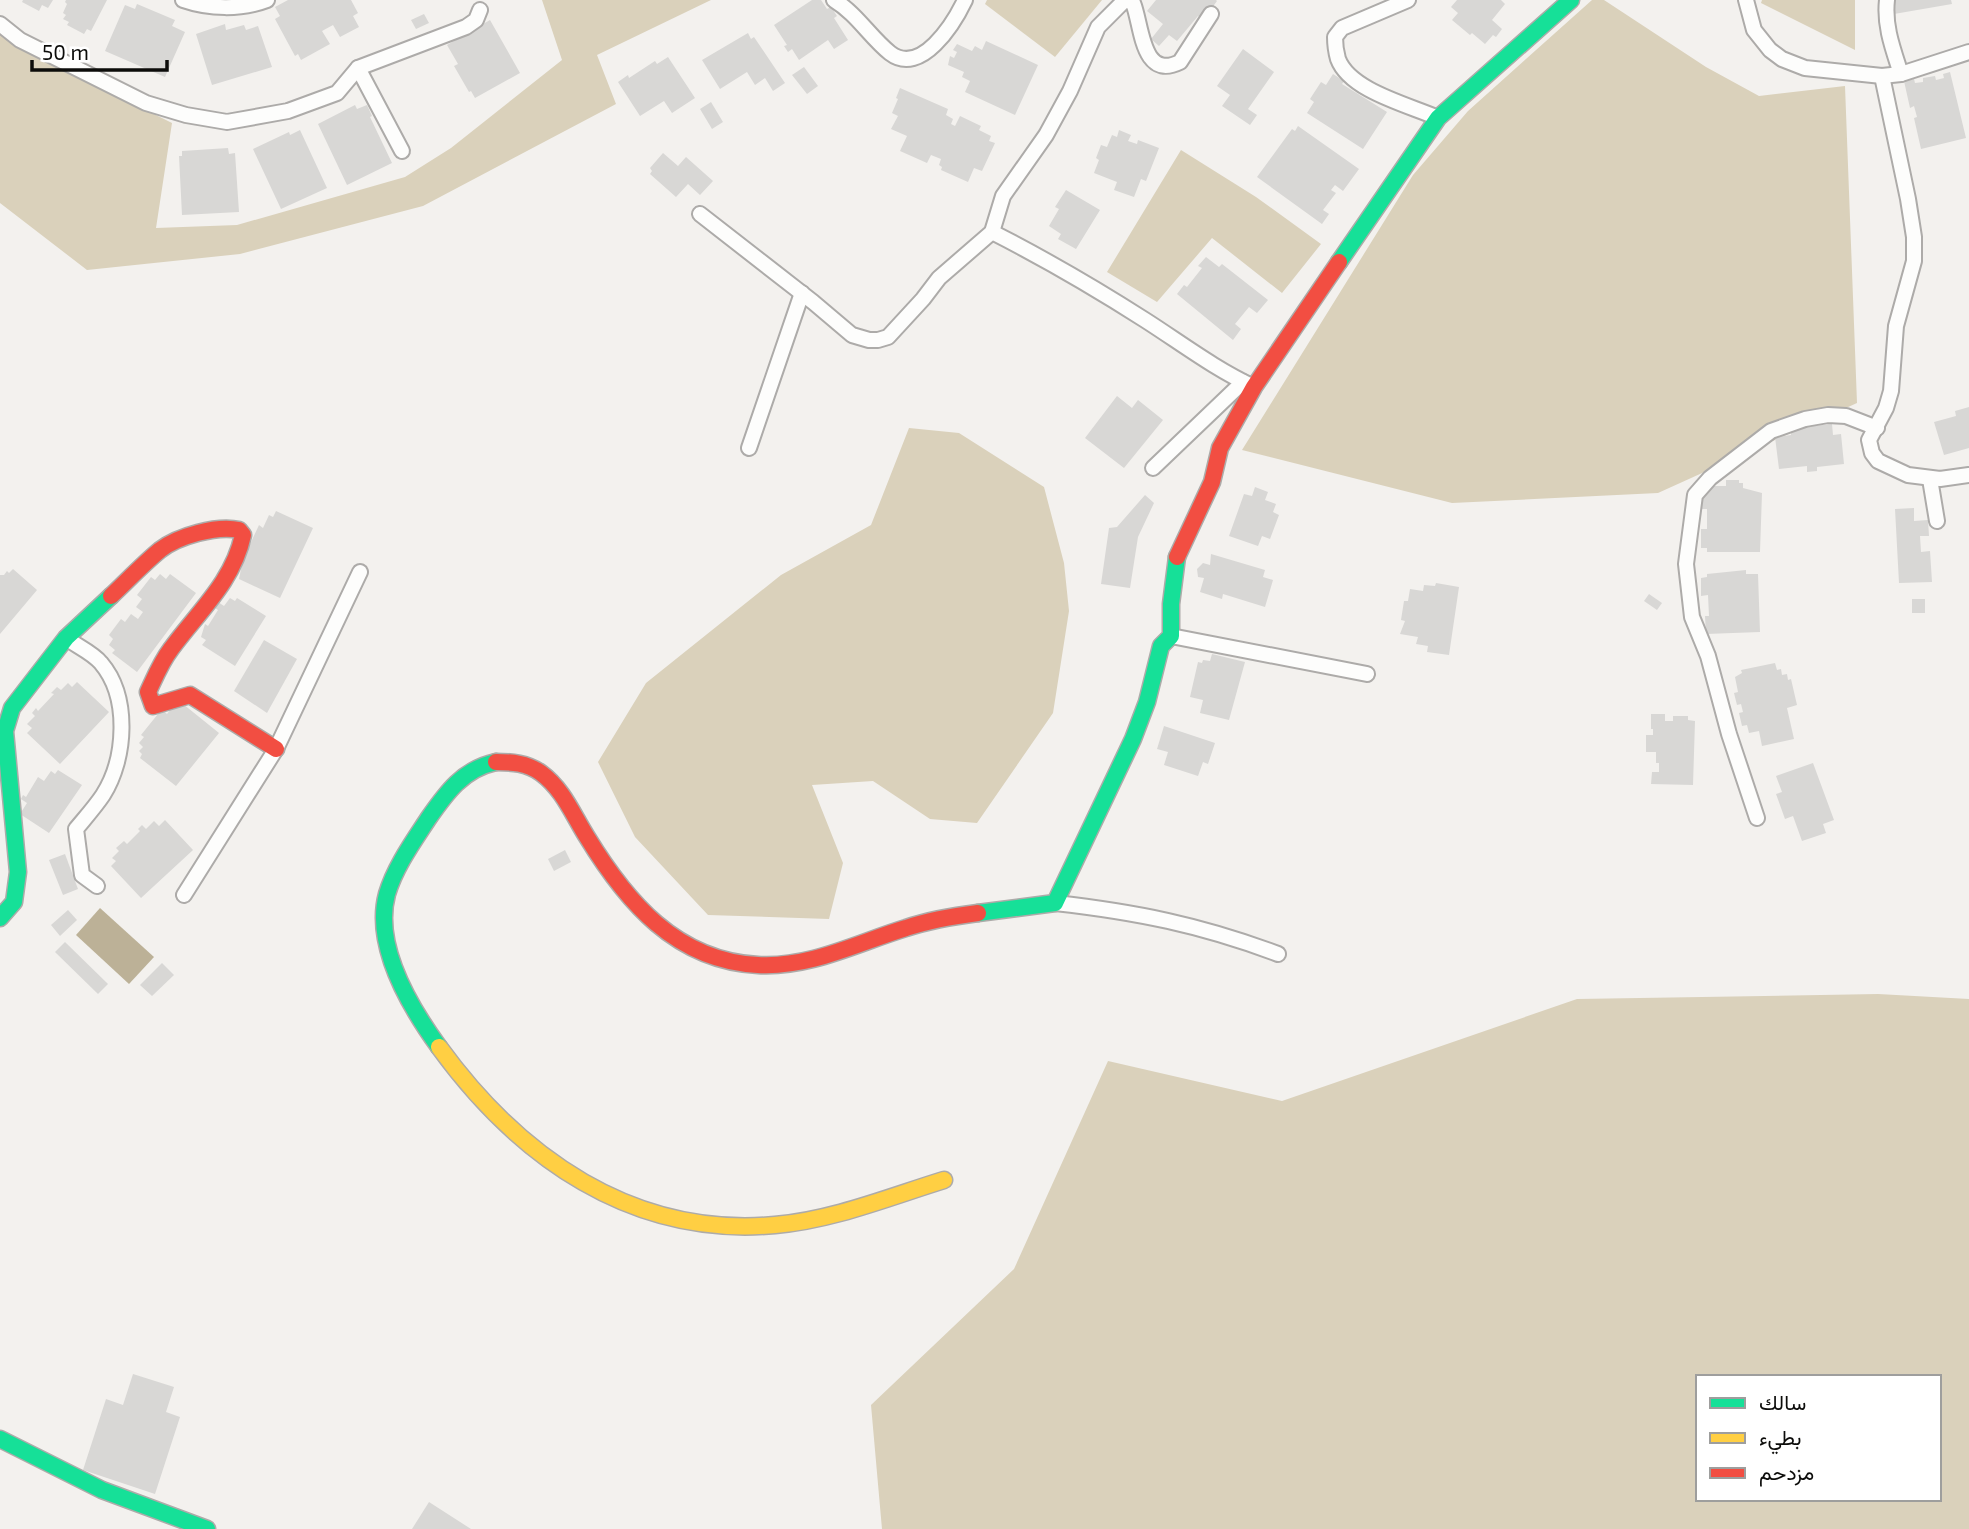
<svg xmlns="http://www.w3.org/2000/svg" width="1969" height="1529" viewBox="0 0 1969 1529" font-family="'Exo 2',Vazirmatn,sans-serif">
<rect width="100%" height="100%" fill="#f3f1ee"/>
<g fill="#dad1bb" fill-rule="evenodd">
<polygon points="542,0 711,0 597,55 616,104 423,206 240,254 87,270 0,203 0,34 51,63 172,123 156,228 237,225 405,177 451,148 562,60"/>
<polygon points="987,0 1102,0 1055,57 985,4"/>
<polygon points="1592,0 1604,0 1706,67 1759,96 1845,86 1857,403 1658,493 1452,503 1242,450 1413,175 1468,111"/>
<polygon points="1762,0 1855,0 1855,50 1761,3"/>
<polygon points="1181,150 1256,197 1321,244 1282,293 1212,238 1157,302 1107,272"/>
<polygon points="909,428 959,433 1044,487 1064,563 1069,611 1053,713 977,823 930,819 873,781 812,785 843,863 829,919 708,915 635,837 598,762 646,683 781,575 871,525"/>
<path d="M1878,994L1969,999V1529H882L871,1405L1014,1269L1108,1061L1282,1101L1577,999ZM1698,1377H1939V1499H1698Z"/>
</g>
<polygon fill="#bcb197" points="100,908 154,957 129,984 76,935"/>
<g fill="#d8d7d5">
<polygon points="23,0 53,0 48,8 42,5 39,11 22,2"/>
<polygon points="66,0 107,0 91,31 87,29 84,34 67,25 69,22 63,19 66,15 63,13 67,4 65,2"/>
<polygon points="288,0 351,0 358,13 353,16 359,27 340,37 333,25 322,31 330,44 301,60 298,54 295,56 275,19 280,16 275,7"/>
<polygon points="812,0 821,0 827,9 831,7 837,16 834,18 848,40 834,49 828,40 799,60 792,49 788,52 784,46 787,45 774,25"/>
<polygon points="1156,0 1216,0 1217,1 1203,20 1198,16 1177,41 1169,35 1159,46 1151,39 1163,24 1147,11"/>
<polygon points="1457,0 1501,0 1505,4 1492,20 1502,29 1496,37 1493,35 1485,44 1472,33 1470,35 1452,20 1458,13 1451,7"/>
<polygon points="1892,0 1951,0 1952,4 1894,14"/>
<polygon points="137,4 175,20 172,26 185,32 165,77 105,51 125,5 135,9"/>
<polygon points="424,14 429,23 416,29 411,20"/>
<polygon points="490,20 520,73 475,98 471,91 469,92 454,66 458,64 447,45"/>
<polygon points="225,24 226,30 244,25 246,30 258,26 272,67 212,85 196,34"/>
<polygon points="748,33 751,39 754,37 785,83 773,91 765,78 755,85 747,72 720,89 702,60"/>
<polygon points="986,41 1038,65 1015,115 965,92 970,81 962,77 964,72 948,65 950,56 954,58 957,52 953,50 957,44 972,51 975,46 982,50"/>
<polygon points="1243,49 1274,72 1248,109 1257,115 1250,125 1222,106 1230,95 1217,86"/>
<polygon points="668,57 695,98 672,113 664,101 640,116 618,82 628,75 629,78 655,61 657,64"/>
<polygon points="804,67 818,86 807,94 792,75"/>
<polygon points="1950,72 1966,138 1921,149 1914,118 1917,117 1914,106 1910,108 1904,81 1914,79 1915,83 1923,82 1923,78 1935,76 1936,80 1944,78 1943,74"/>
<polygon points="1333,74 1344,81 1342,84 1387,112 1363,149 1307,113 1314,102 1310,99 1321,82 1326,85"/>
<polygon points="900,88 948,109 946,115 953,119 951,124 955,126 960,116 981,126 979,130 991,136 989,141 995,143 982,171 974,168 968,182 941,170 942,167 939,165 941,159 931,155 927,163 900,151 907,136 891,129 898,116 892,113 898,99 896,98"/>
<polygon points="711,102 723,122 712,129 700,109"/>
<polygon points="355,105 357,109 367,105 372,116 370,117 392,163 347,185 318,124"/>
<polygon points="1298,126 1359,169 1343,191 1335,185 1331,190 1336,193 1323,210 1329,214 1322,224 1257,177 1292,129 1295,131"/>
<polygon points="300,130 327,188 281,209 253,149 289,132 290,135"/>
<polygon points="1119,130 1131,135 1128,141 1137,144 1138,140 1159,148 1146,181 1141,179 1134,197 1114,190 1117,182 1094,173 1099,160 1096,158 1101,145 1107,147 1112,135 1117,137"/>
<polygon points="228,148 229,154 235,153 239,212 182,215 179,156 182,156 182,151"/>
<polygon points="663,153 678,166 686,157 713,181 700,195 688,184 676,197 650,174 652,171 650,168"/>
<polygon points="1066,190 1100,210 1076,249 1058,239 1061,234 1049,226 1059,209 1055,207"/>
<polygon points="1206,257 1219,267 1222,264 1268,300 1257,313 1249,307 1235,324 1241,329 1233,340 1177,294 1184,285 1187,287 1202,268 1198,266"/>
<polygon points="1117,396 1132,408 1138,400 1163,420 1124,468 1085,438"/>
<polygon points="1969,407 1969,448 1944,455 1934,422 1956,416 1955,411"/>
<polygon points="1832,424 1833,435 1841,434 1844,464 1817,467 1817,471 1807,472 1807,466 1779,469 1775,437 1791,435 1791,428"/>
<polygon points="1726,480 1739,480 1739,483 1743,483 1743,488 1762,493 1760,552 1707,552 1707,548 1701,548 1701,529 1707,529 1707,509 1702,509 1702,489 1708,486 1726,486"/>
<polygon points="1255,487 1268,492 1265,500 1276,504 1273,512 1279,515 1270,539 1262,536 1258,546 1229,536 1244,494 1252,496"/>
<polygon points="1145,495 1154,503 1138,537 1130,588 1101,584 1109,528 1117,527"/>
<polygon points="1914,508 1914,521 1928,520 1929,536 1920,536 1921,552 1930,551 1932,582 1899,583 1895,509"/>
<polygon points="276,511 313,528 280,598 239,579 243,559 259,525 263,528 269,515 273,517"/>
<polygon points="1211,554 1265,570 1263,577 1273,580 1265,607 1223,594 1222,599 1200,592 1204,578 1198,577 1197,569 1203,563 1210,565"/>
<polygon points="13,569 37,590 0,634 0,575 4,575 7,571 9,573"/>
<polygon points="1746,570 1746,574 1758,574 1760,632 1706,634 1705,616 1709,616 1708,595 1701,596 1701,578 1707,577 1707,574"/>
<polygon points="160,574 166,579 170,574 196,593 137,672 112,653 115,650 109,645 113,639 109,635 121,619 125,622 131,614 138,619 143,612 136,607 142,599 137,595 151,577 155,580"/>
<polygon points="1436,583 1459,587 1449,655 1427,652 1428,646 1416,644 1418,637 1400,634 1405,621 1401,620 1404,601 1408,601 1410,589 1423,591 1424,585 1435,586"/>
<polygon points="1649,594 1662,603 1657,610 1644,601"/>
<polygon points="230,598 235,601 237,598 266,616 235,666 202,645 206,640 201,637 205,624 208,626 218,610 215,608 218,602 224,606"/>
<rect x="1912" y="599" width="13" height="14"/>
<polygon points="264,640 297,659 267,713 234,691"/>
<polygon points="1212,654 1245,662 1229,720 1200,713 1203,700 1190,697 1198,662 1202,663 1203,660 1210,661"/>
<polygon points="1775,663 1777,670 1781,669 1782,675 1787,674 1788,680 1791,679 1797,705 1787,708 1794,739 1762,746 1759,731 1749,733 1747,725 1742,726 1739,713 1743,712 1741,704 1737,705 1734,693 1738,692 1735,677 1742,673 1741,670"/>
<polygon points="77,682 109,712 60,764 27,733 32,728 27,724 35,716 32,713 36,708 38,711 54,694 51,693 57,687 61,690 68,683 72,687"/>
<polygon points="183,704 219,733 176,786 140,758 142,754 139,751 143,747 139,743 144,737 141,735 162,709 167,714 174,705"/>
<polygon points="1651,714 1665,714 1665,721 1673,721 1673,716 1688,716 1688,720 1695,721 1693,785 1651,784 1652,772 1659,772 1659,763 1656,763 1656,752 1646,752 1646,735 1653,735 1653,729 1651,729"/>
<polygon points="1164,726 1215,743 1208,764 1203,762 1198,776 1164,765 1168,752 1157,749"/>
<polygon points="1813,763 1834,820 1823,824 1826,833 1802,841 1793,816 1785,819 1776,794 1782,792 1776,776"/>
<polygon points="58,770 82,785 49,833 20,814 27,803 21,799 23,795 26,797 38,777 44,781 51,771 55,774"/>
<polygon points="165,820 193,850 141,898 111,866 116,861 112,858 119,851 116,848 124,841 127,844 140,831 138,829 142,825 146,829 154,821 159,826"/>
<polygon points="565,850 571,862 554,871 548,859"/>
<polygon points="65,854 78,889 63,895 49,860"/>
<polygon points="68,910 77,920 60,936 51,925"/>
<polygon points="65,942 108,984 98,994 55,952"/>
<polygon points="162,963 174,975 152,996 140,985"/>
<polygon points="133,1374 174,1387 166,1412 180,1417 155,1494 83,1470 106,1399 123,1405"/>
<polygon points="429,1502 471,1529 412,1529"/>
</g>
<g fill="none" stroke-linecap="round" stroke-linejoin="round">
<g stroke="#adaba9" stroke-width="18">
<g id="street">
<path d="M183,0C209,9 241,10 267,0"/>
<path d="M834,0C857,14 870,37 890,53C921,77 954,23 965,0"/>
<path d="M1408,0L1342,28L1335,37C1335,44 1336,52 1338,59C1350,91 1409,105 1438,118"/>
<polyline points="1746,0 1754,30 1770,50 1782,59 1805,68 1882,76 1901,74 1969,52"/>
<path d="M1887,0C1884,26 1893,49 1901,74"/>
<polyline points="0,24 20,40 146,103 186,115 227,122 288,111 337,93 358,68 466,27 476,20 480,10"/>
<polyline points="358,68 402,151"/>
<polyline points="1882,76 1908,199 1914,237 1914,261 1896,326 1891,391 1886,408 1869,440 1872,453 1878,461 1908,475 1940,479 1969,475"/>
<path d="M700,214L813,302L852,335L869,340H878L888,337L923,299L939,278L992,232L1003,196L1046,135L1070,91L1098,27L1123,2L1129,0L1133,3C1142,24 1141,81 1180,62L1211,14"/>
<path d="M992,232C1045,259 1095,288 1145,320C1181,343 1215,369 1254,387"/>
<polyline points="749,448 802,293"/>
<polyline points="1153,468 1243,382"/>
<polyline points="1930,479 1937,521"/>
<polyline points="1171,636 1367,674"/>
<path d="M66,638C77,646 93,653 101,663C130,697 126,759 103,795C95,807 85,818 76,829L82,875L97,886"/>
<polyline points="1757,818 1729,734 1708,656 1692,617 1686,564 1695,495 1710,478 1771,431 1805,419 1828,415 1846,416 1877,428"/>
<polyline points="184,895 276,749 360,572"/>
<path d="M1055,903C1136,912 1201,925 1278,954"/>
</g>
</g>
<g stroke="#adaba9" stroke-width="19">
<g id="fast">
<polyline points="1339,262 1438,118 1571,0"/>
<polyline points="978,913 1055,903 1133,739 1147,702 1161,646 1171,636 1171,604 1177,557"/>
<polyline points="0,918 14,902 18,872 5,731 12,708 66,638 111,596"/>
<path d="M439,1047C410,1007 373,946 387,894C395,867 413,842 428,819C446,793 463,769 496,762"/>
<polyline points="0,1439 102,1490 207,1529"/>
</g>
</g>
<g stroke="#adaba9" stroke-width="19">
<path id="slow" d="M439,1047C519,1157 632,1238 775,1225C833,1220 889,1197 944,1180"/>
</g>
<g stroke="#adaba9" stroke-width="19">
<g id="jam">
<polyline points="1177,557 1212,482 1220,448 1254,387 1339,262"/>
<path d="M111,596C127,581 143,564 160,550C178,536 217,525 239,530L243,535C233,582 198,612 171,649C161,662 155,677 148,692L153,706L190,695L276,749"/>
<path d="M496,762C512,762 527,763 541,773C563,789 573,815 587,837C626,901 676,961 758,965C810,968 857,943 906,928C930,920 954,916 978,913"/>
</g>
</g>
<use href="#street" stroke="#fdfdfc" stroke-width="14"/>
<use href="#fast" stroke="#16e098" stroke-width="16"/>
<use href="#slow" stroke="#ffcf43" stroke-width="16"/>
<use href="#jam" stroke="#f24e42" stroke-width="16"/>
</g>
<rect x="1696" y="1375" width="245" height="126" fill="#ffffff" stroke="#9e9e9d" stroke-width="2"/>
<rect x="1710" y="1398" width="35" height="10" fill="#16e098" stroke="#9e9e9d" stroke-width="2"/>
<text x="1759" y="1410" font-size="21" fill="#0c0c0a">سالك</text>
<rect x="1710" y="1433" width="35" height="10" fill="#ffcf43" stroke="#9e9e9d" stroke-width="2"/>
<text x="1759" y="1445" font-size="21" fill="#0c0c0a">بطيء</text>
<rect x="1710" y="1468" width="35" height="10" fill="#f24e42" stroke="#9e9e9d" stroke-width="2"/>
<text x="1759" y="1480" font-size="21" fill="#0c0c0a">مزدحم</text>
<path d="M32 60v10h135v-10" fill="none" stroke="#0c0c0a" stroke-width="3.5"/>
<text x="42" y="60" font-size="21" fill="#0c0c0a" stroke="#ffffff" stroke-width="5" paint-order="stroke">50 m</text>
</svg>
